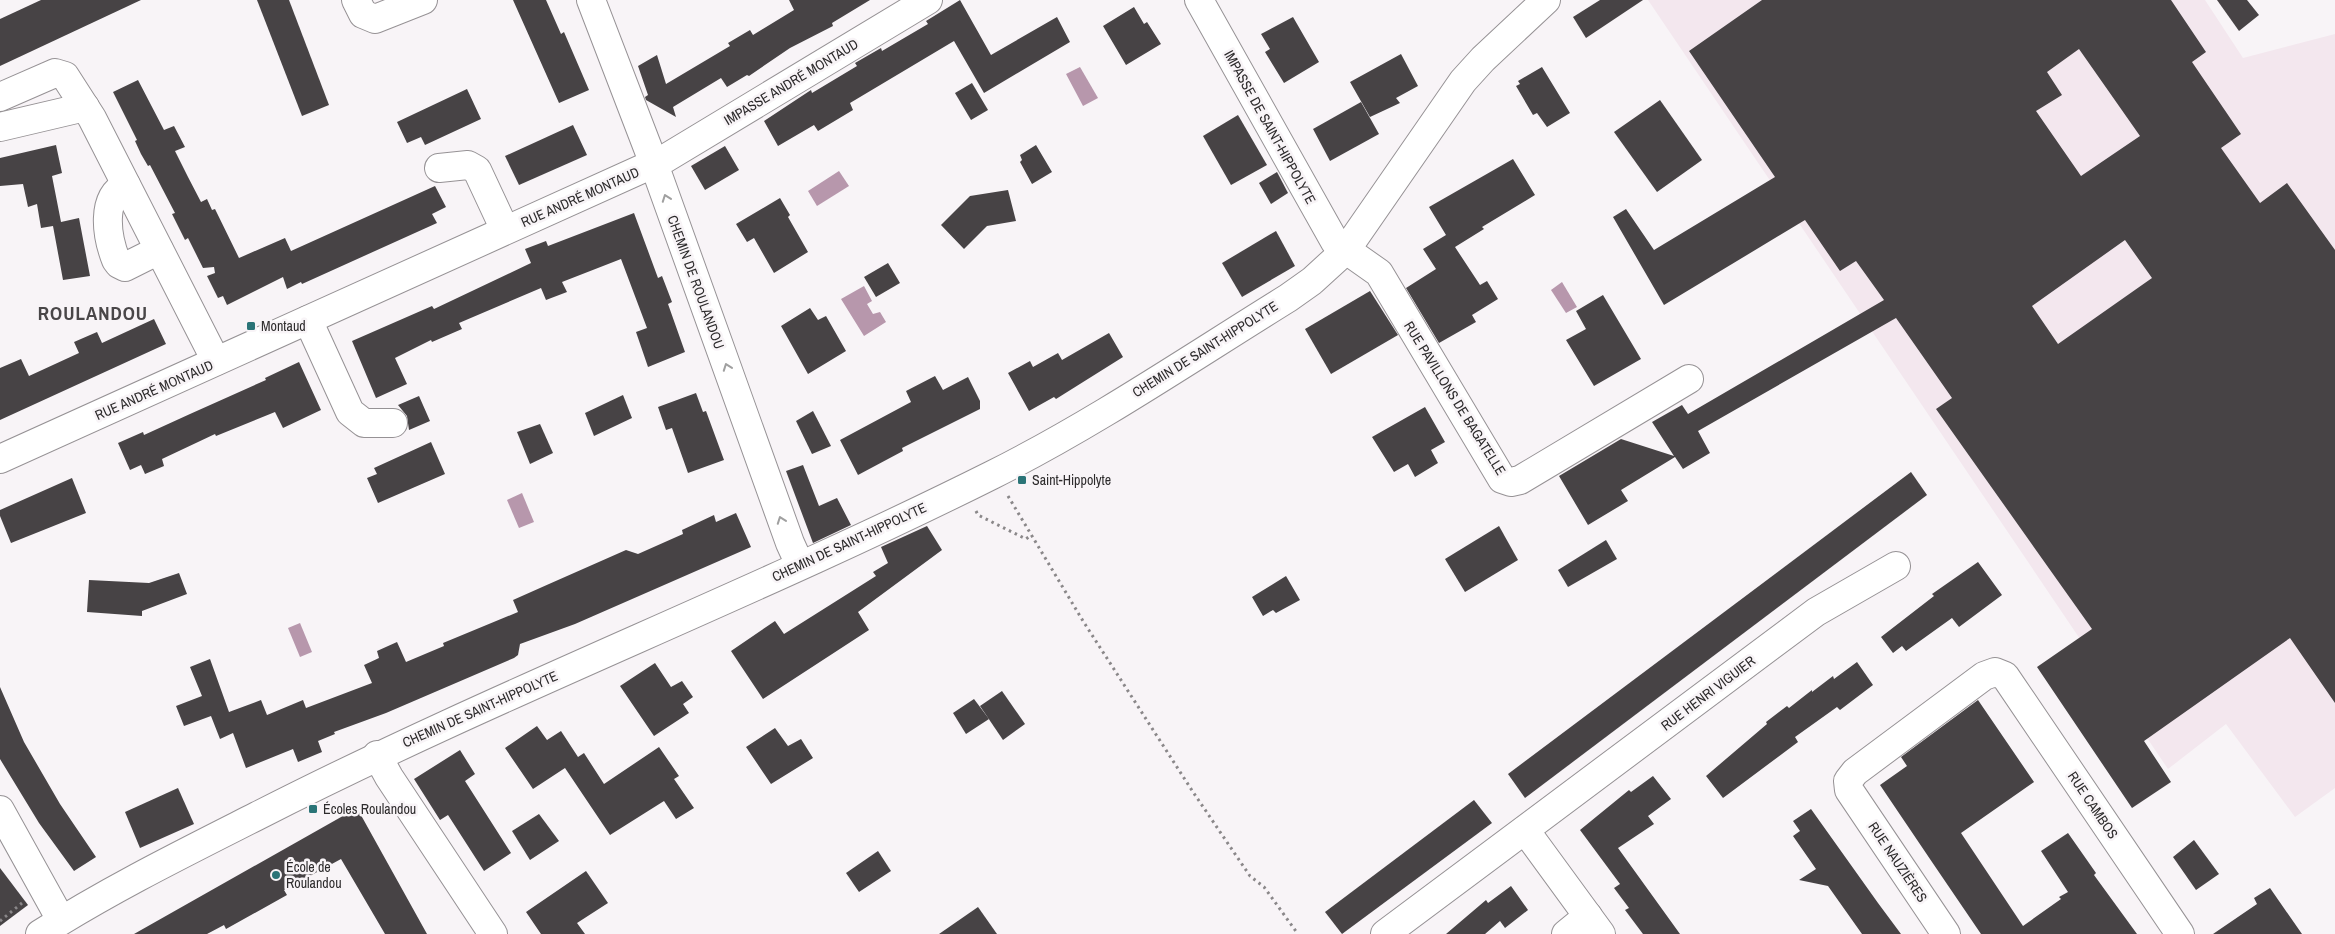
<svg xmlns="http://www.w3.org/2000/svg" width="2335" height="934" viewBox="0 0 2335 934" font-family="'Archivo Narrow',sans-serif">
<rect width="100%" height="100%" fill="#f8f4f7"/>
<polygon fill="#f3e7ee" points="1648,0 2205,0 2243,58 2335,34 2335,788 2295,817 2226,724 2168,769"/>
<g fill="#b797ac">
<polygon points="1080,67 1098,98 1083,106 1066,74"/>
<polygon points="839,171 849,186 817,206 808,191"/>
<polygon points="1562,282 1577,307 1566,313 1551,290"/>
<polygon points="864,286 872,301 867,304 873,314 880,312 886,322 864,336 841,299"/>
<polygon points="522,493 534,522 519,528 507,500"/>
<polygon points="300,623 312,652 300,657 288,628"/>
</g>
<g fill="#474345" fill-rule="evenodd">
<polygon points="41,0 141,0 0,66 0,19"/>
<polygon points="257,0 289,0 329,105 302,116"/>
<polygon points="513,0 546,0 561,34 564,32 589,90 559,103"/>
<polygon points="789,0 870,0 832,23 833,26 790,48 749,76 747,75 727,87 721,78 673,107 676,117 646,100 645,97 648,95 638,66 657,55 666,84 730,46 728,43 750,30 753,35 794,10"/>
<polygon points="960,0 991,55 1057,17 1070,42 984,93 954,41 850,103 853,110 818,131 814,125 778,146 764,121 811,90 812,93 857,66 855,63 881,48 882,51 928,24 926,21"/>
<polygon points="1600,0 1643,0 1586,38 1573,17"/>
<path d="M1762,0H2171L2206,52L2192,62L2241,134L2221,148L2260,203L2287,183L2335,250V703L2290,638L2144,741L2171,782L2132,808L2037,667L2092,629L1936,409L1952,398L1896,318L1698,431L1710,453L1683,469L1675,457L1621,490L1628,501L1588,525L1559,476L1621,439L1674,456L1652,422L1682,405L1688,414L1884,300L1856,261L1840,271L1805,220L1664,305L1613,217L1626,209L1654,250L1775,177L1689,51ZM2079,49L2140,136L2081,176L2036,111L2062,95L2047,72ZM2125,240L2152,278L2058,344L2032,306Z"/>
<polygon points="2217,0 2247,0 2259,15 2239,31"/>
<polygon points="1134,7 1144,24 1147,22 1161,44 1126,65 1103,26"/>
<polygon points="1293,17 1319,62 1284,83 1265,52 1270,49 1261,34"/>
<polygon points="1401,54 1418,86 1396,98 1400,103 1370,117 1350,82"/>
<polygon points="1542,67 1570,113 1547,127 1537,113 1533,115 1516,86 1520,84 1518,81"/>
<polygon points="138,80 164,130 174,126 185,147 175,151 188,177 201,202 207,199 212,210 215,209 239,258 285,238 291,251 435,186 446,207 432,214 437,223 302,284 301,282 287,289 283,277 227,305 223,296 218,298 207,276 215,273 214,267 203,268 188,238 185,240 172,214 175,213 150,165 148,166 141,154 135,141 137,140 113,92"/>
<polygon points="972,83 988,110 971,120 955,93"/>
<polygon points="467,89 481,119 425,145 421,137 407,143 397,122"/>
<polygon points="1660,100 1702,160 1657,192 1614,132"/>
<polygon points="1361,102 1379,134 1330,161 1313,129"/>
<polygon points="1238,115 1267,165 1231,185 1203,136"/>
<polygon points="573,125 587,155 519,185 505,156"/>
<polygon points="56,145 62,173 52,176 61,222 79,218 90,276 63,280 53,226 41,228 37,204 28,207 23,184 0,186 0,158"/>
<polygon points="1036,145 1052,172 1032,184 1020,162 1022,160 1020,155"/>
<polygon points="725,146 739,170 705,190 691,166"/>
<polygon points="1513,159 1535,195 1482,227 1484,229 1455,247 1480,285 1487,281 1498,299 1472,315 1476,322 1439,343 1406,288 1436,269 1423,249 1446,235 1429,207"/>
<polygon points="1277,172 1288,193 1271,204 1259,183"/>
<polygon points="1008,190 1016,221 987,226 964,249 941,225 970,196"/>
<polygon points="780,198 790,215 788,217 808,252 774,273 754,238 747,242 736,224"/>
<polygon points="634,213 658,278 662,276 672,302 668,304 685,352 648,367 636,332 647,328 621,259 562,282 567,292 546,300 541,288 459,323 462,329 432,342 431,340 395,358 407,384 376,398 352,341 432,306 434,309 531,263 525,249 546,241 548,246"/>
<polygon points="1276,231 1295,266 1242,297 1222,263"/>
<polygon points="888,263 900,283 876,297 864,277"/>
<polygon points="1370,291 1398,335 1331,374 1305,329"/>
<polygon points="1603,295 1641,359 1594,386 1566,340 1586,329 1576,311"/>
<polygon points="810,308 818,320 826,316 846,351 808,374 781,326"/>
<polygon points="154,319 166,344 0,420 0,368 21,359 29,376 79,353 74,342 97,332 102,343"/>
<polygon points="1109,333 1123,357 1056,399 1054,397 1029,411 1008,373 1030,361 1033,367 1058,353 1062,360"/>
<polygon points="299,362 321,410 283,428 275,412 216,436 215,434 162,459 164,466 145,474 141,465 130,470 118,443 143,432 144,435 190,414 266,380 265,378"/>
<polygon points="935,376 943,390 968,377 980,401 980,409 902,448 903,451 858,475 840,440 911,402 906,391"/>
<polygon points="696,393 703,412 706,411 724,460 688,473 672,428 666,430 658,407"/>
<polygon points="623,395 632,418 594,436 585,413"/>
<polygon points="419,396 430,421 409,430 407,416 398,405"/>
<polygon points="1425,407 1445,442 1431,450 1438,463 1415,477 1408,464 1394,472 1372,437"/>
<polygon points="813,411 831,446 812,454 796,421"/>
<polygon points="540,424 553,453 530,464 517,432"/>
<polygon points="431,442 445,474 378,503 367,478 377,474 374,468"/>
<polygon points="803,465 819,506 837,498 851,525 813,543 786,471"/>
<polygon points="1911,472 1927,495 1525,798 1508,774"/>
<polygon points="72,478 86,513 11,543 0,516 0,510"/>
<polygon points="736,513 751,547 575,624 520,644 518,655 514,658 386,713 334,732 335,734 318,741 322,752 298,762 293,749 246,768 233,733 220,739 211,716 184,726 176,706 202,696 190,667 210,659 229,712 261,700 267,715 303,700 306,708 372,683 364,665 379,658 377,651 397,642 406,662 444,646 443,643 518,612 513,600 549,584 626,550 638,554 683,534 682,530 714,515 716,522"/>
<polygon points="927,526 942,550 858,612 869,630 763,699 731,651 775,621 784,634 876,576 873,572 888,563 881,547"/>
<polygon points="1499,526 1518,560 1465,592 1445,559"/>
<polygon points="1606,540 1617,559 1568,587 1558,570"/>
<polygon points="1978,562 2002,595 1959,627 1952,618 1906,651 1902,646 1893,653 1881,637 1934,596 1932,594"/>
<polygon points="179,573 187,594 142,611 142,616 87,612 89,580 149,583"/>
<polygon points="1286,576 1300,600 1276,613 1273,610 1263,616 1252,597"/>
<polygon points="1857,662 1873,685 1840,710 1837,707 1795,737 1798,742 1723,798 1706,776 1767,724 1766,722 1787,706 1789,708 1812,690 1812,692 1833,676 1834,679"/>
<polygon points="655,663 671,687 682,681 693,697 683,704 689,713 654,736 620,686"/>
<polygon points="0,687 24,742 60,804 96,857 74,871 39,823 0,759"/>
<polygon points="1002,691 1025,724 1003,740 980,706"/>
<polygon points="974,699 989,719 966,734 953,713"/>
<polygon points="1978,700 2034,782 1961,833 2023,926 2061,899 2059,897 2068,892 2041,851 2068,833 2096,873 2094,875 2137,934 1981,934 1932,862 1880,785 1907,766 1901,757"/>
<polygon points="537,726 547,740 561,731 578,757 584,753 604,784 659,747 679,776 674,779 694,808 676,819 664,801 610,835 565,768 533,789 505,748"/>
<polygon points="775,728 788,746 801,739 813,758 771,784 746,747"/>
<polygon points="460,750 475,774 465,781 511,853 484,871 448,815 440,820 414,779"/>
<polygon points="1653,776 1671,799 1648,816 1654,824 1618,848 1680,934 1643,934 1625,910 1629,908 1614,888 1620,884 1580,830 1629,790 1631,792"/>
<polygon points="178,788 194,824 140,848 125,812"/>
<polygon points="1474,800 1492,823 1342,934 1325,912"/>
<polygon points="357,808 427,934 385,934 341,859 284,890 287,895 226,929 224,925 207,934 134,934"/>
<polygon points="1811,809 1878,903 1901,934 1862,934 1828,886 1799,880 1816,869 1793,836 1800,831 1793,821"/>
<polygon points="539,814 559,841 530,860 512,831"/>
<polygon points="2194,840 2219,874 2196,890 2173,857"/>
<polygon points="878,851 891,871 859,892 846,873"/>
<polygon points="0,868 28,905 0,926"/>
<polygon points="586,871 608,903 577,923 585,934 541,934 526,912"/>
<polygon points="1511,886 1528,910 1505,928 1500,921 1485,934 1446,934 1486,900 1488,903"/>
<polygon points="2270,888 2302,934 2213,934 2257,904 2254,898"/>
<polygon points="978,907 997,934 939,934"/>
</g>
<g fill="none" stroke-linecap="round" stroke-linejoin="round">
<g stroke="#969295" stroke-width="30">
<g id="minor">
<polyline points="356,0 363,14 375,19 423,0"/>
<polyline points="591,0 654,164 790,543 800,565"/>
<polyline points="1199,0 1335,242 1379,273 1502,479 1511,482 1520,480 1689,379"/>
<polyline points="0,97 55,73 65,76 92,118 216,361"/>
<polyline points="0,127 85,107"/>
<polyline points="439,168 468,165 477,170 505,230"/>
<path d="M126,185C100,198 107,237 116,260L119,264L125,267L159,250"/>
<polyline points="308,320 350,412 364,423 393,423"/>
<polyline points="0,459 666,158 928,0"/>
<polyline points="377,755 389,777 493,934"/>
<polyline points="0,810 61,920"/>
<polyline points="1525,830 1601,934"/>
<polyline points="1385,934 1816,612 1896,566"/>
<polyline points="1566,934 1588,916"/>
<polyline points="1946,934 1849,790 1848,781 1855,772 1984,676 1995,672 2005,676 2180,934"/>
</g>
</g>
<g stroke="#969295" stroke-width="30">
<path id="tertiary" d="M40,934C109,890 184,853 257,816C498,693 750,596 992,475C1094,424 1191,358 1288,298L1312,281L1346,250L1463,81L1483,59L1546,0"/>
</g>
<g stroke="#8a8789" stroke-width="3" stroke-dasharray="2.5 4" stroke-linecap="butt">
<polyline points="1008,496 1083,621 1193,792 1250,876 1264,887 1298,934"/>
<polyline points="976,511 978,515 1026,539 1030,536"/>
<polyline points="0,921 22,903"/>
</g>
<use href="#minor" stroke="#fff" stroke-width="28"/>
<use href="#tertiary" stroke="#fff" stroke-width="28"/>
</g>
<defs><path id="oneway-chevron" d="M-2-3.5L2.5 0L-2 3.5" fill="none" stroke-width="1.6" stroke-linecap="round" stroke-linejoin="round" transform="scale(1.25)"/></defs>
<g stroke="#a0a0a0">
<use href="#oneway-chevron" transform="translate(666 198) rotate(-110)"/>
<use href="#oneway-chevron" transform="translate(727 367) rotate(-110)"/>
<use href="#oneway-chevron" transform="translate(781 520) rotate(-110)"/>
</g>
<g fill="#2a7477" stroke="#f8f4f7" stroke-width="2">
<rect x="246" y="321" width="10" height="10" rx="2.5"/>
<rect x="1017" y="475" width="10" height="10" rx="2.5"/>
<rect x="308" y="804" width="10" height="10" rx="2.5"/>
<circle cx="276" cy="875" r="5"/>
</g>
<g text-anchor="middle" stroke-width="5" stroke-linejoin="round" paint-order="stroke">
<g font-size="14" fill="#2d2b2c" stroke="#f8f4f7">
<text transform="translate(791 82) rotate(-31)" y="5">IMPASSE ANDRÉ MONTAUD</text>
<text transform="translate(1270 127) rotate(61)" y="5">IMPASSE DE SAINT-HIPPOLYTE</text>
<text transform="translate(580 197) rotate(-24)" y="5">RUE ANDRÉ MONTAUD</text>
<text transform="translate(696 282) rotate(70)" y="5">CHEMIN DE ROULANDOU</text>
<text transform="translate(1205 349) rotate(-32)" y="5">CHEMIN DE SAINT-HIPPOLYTE</text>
<text transform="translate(154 390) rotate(-24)" y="5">RUE ANDRÉ MONTAUD</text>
<text transform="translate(1455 398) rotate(58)" y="5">RUE PAVILLONS DE BAGATELLE</text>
<text transform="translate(849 542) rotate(-25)" y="5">CHEMIN DE SAINT-HIPPOLYTE</text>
<text transform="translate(1708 693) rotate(-37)" y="5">RUE HENRI VIGUIER</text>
<text transform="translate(480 709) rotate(-24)" y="5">CHEMIN DE SAINT-HIPPOLYTE</text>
<text transform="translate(2093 805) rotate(56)" y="5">RUE CAMBOS</text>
<text transform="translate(1898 862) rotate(56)" y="5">RUE NAUZIÈRES</text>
</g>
<g font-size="14" fill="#2d2b2c" stroke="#f8f4f7" text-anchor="start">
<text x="261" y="331">Montaud</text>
<text x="1032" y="485">Saint-Hippolyte</text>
<text x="323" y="814">Écoles Roulandou</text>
<text x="286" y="872">École de<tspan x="286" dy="16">Roulandou</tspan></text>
</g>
<g font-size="19" font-weight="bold" letter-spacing="1" fill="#494648" stroke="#f8f4f7">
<text x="93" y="320">ROULANDOU</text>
</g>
</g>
</svg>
